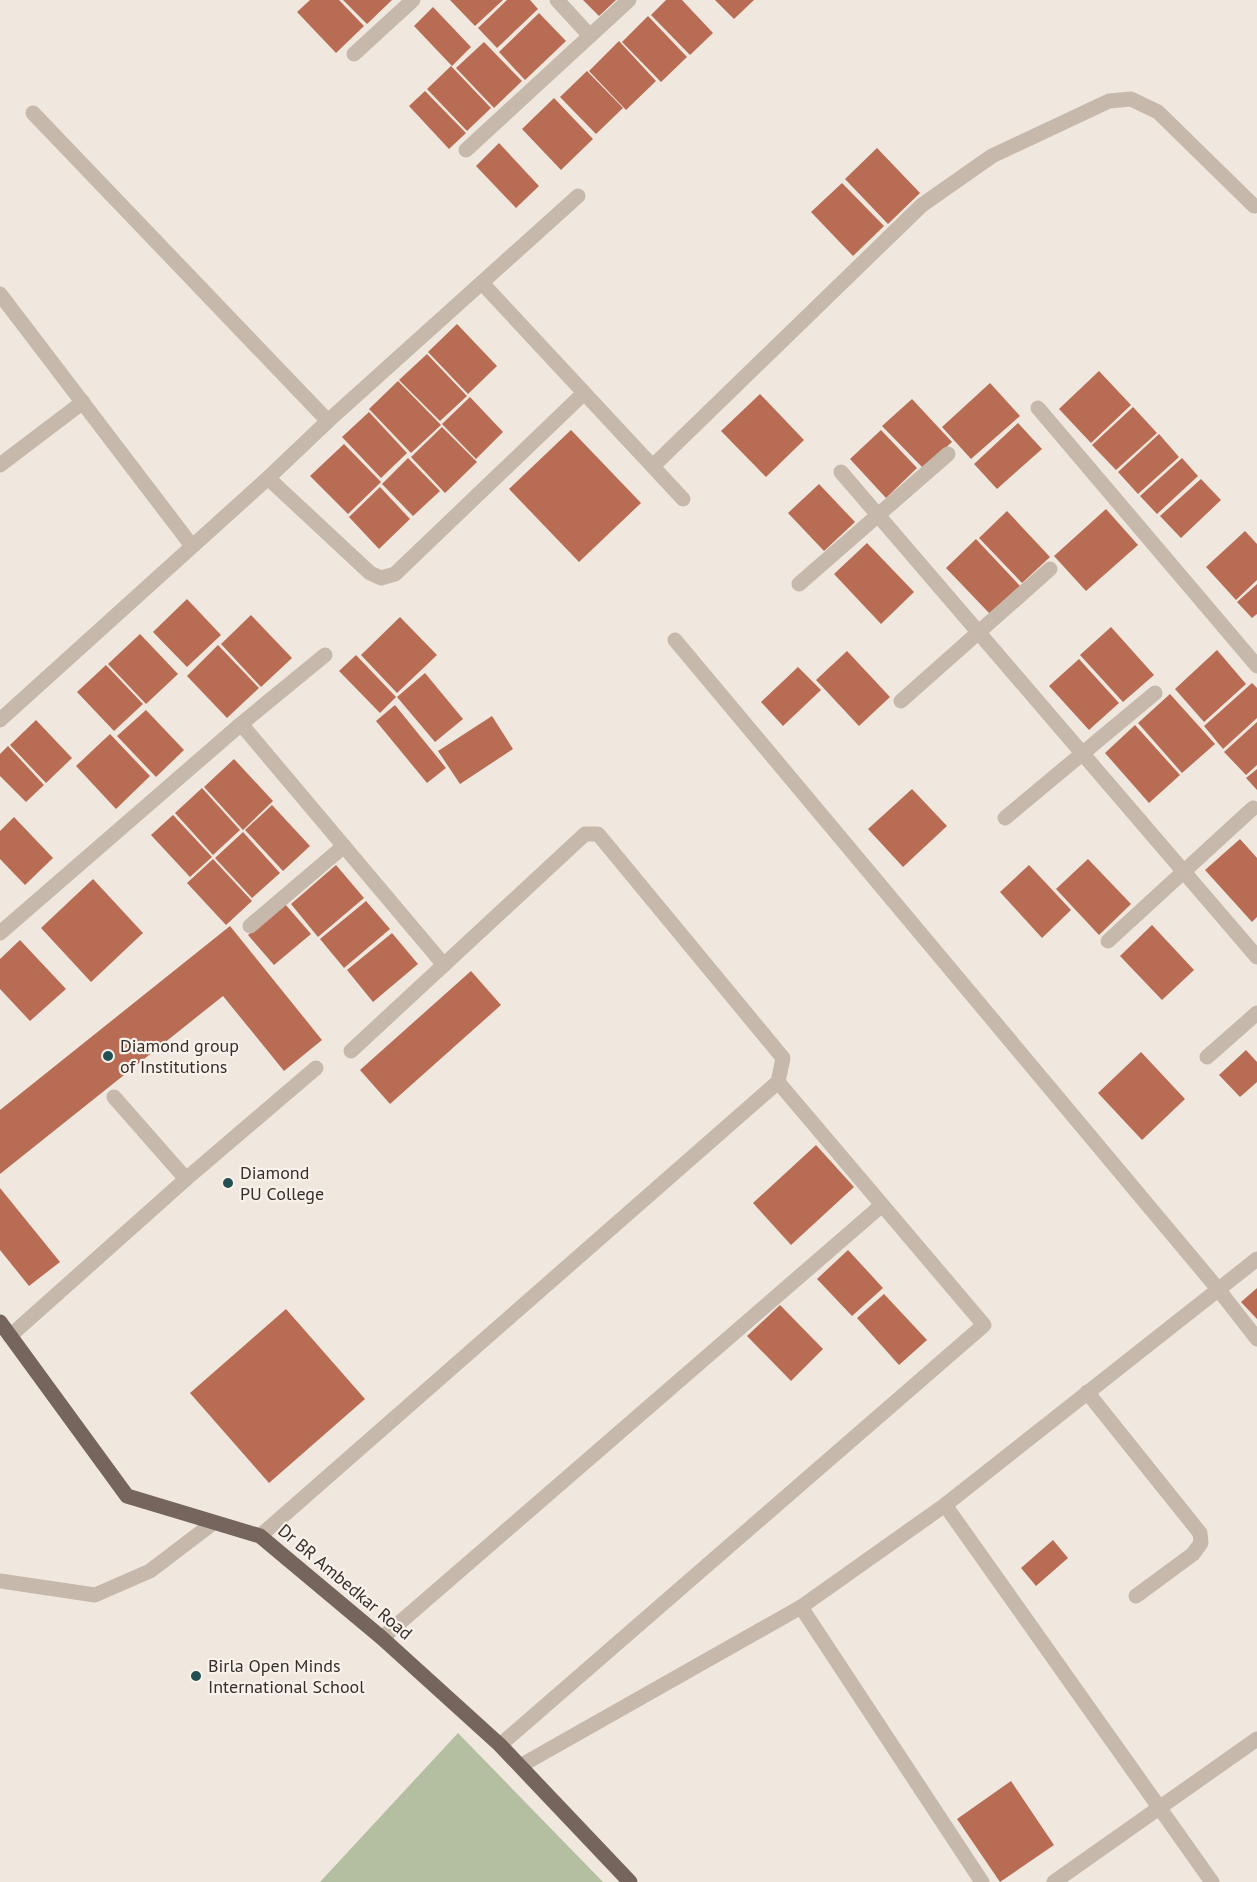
<svg xmlns="http://www.w3.org/2000/svg" width="1257" height="1882" viewBox="0 0 1257 1882" font-family="'PT Sans',sans-serif">
<rect width="100%" height="100%" fill="#f0e8df"/>
<polygon fill="#b4bea0" points="458,1733 603,1882 320,1882"/>
<g fill="#b96c54">
<polygon points="310,0 339,0 364,26 336,53 297,12"/>
<polygon points="343,0 392,0 367,24"/>
<polygon points="450,0 503,0 475,26"/>
<polygon points="507,0 530,0 538,9 497,48 478,28"/>
<polygon points="583,0 616,0 599,16"/>
<polygon points="666,0 682,0 713,33 690,55 651,15"/>
<polygon points="715,0 754,0 734,19"/>
<polygon points="433,7 471,47 452,66 414,26"/>
<polygon points="539,13 566,41 525,80 499,52"/>
<polygon points="648,16 687,57 661,82 622,42"/>
<polygon points="619,41 656,81 626,110 589,71"/>
<polygon points="484,42 522,81 494,108 456,68"/>
<polygon points="451,66 491,108 467,131 427,89"/>
<polygon points="587,71 623,108 596,134 560,97"/>
<polygon points="425,91 466,133 449,149 409,106"/>
<polygon points="554,98 593,139 561,170 522,129"/>
<polygon points="499,143 539,186 516,208 476,166"/>
<polygon points="877,148 920,193 888,224 845,179"/>
<polygon points="842,183 884,226 853,256 811,212"/>
<polygon points="457,324 497,366 468,394 428,352"/>
<polygon points="427,354 467,396 440,421 399,380"/>
<polygon points="1099,371 1131,405 1091,443 1059,409"/>
<polygon points="398,381 441,425 411,453 369,409"/>
<polygon points="990,383 1020,416 971,459 942,427"/>
<polygon points="760,394 804,440 766,477 721,431"/>
<polygon points="470,397 503,432 476,459 442,424"/>
<polygon points="912,399 952,442 923,468 882,426"/>
<polygon points="1133,407 1157,433 1116,470 1092,445"/>
<polygon points="369,412 407,453 381,478 342,437"/>
<polygon points="1018,423 1042,449 997,489 974,464"/>
<polygon points="442,427 477,462 445,493 411,457"/>
<polygon points="571,430 641,503 579,562 509,489"/>
<polygon points="881,430 917,468 886,498 850,459"/>
<polygon points="1159,434 1179,457 1138,494 1118,472"/>
<polygon points="344,444 381,482 348,514 310,476"/>
<polygon points="408,458 440,491 413,516 382,484"/>
<polygon points="1182,458 1198,476 1157,514 1140,496"/>
<polygon points="1201,479 1221,500 1181,538 1160,516"/>
<polygon points="819,484 855,522 824,551 788,513"/>
<polygon points="380,487 410,519 379,549 349,517"/>
<polygon points="1106,509 1138,545 1086,591 1054,556"/>
<polygon points="1007,511 1050,557 1022,583 979,538"/>
<polygon points="1245,531 1257,544 1257,580 1236,600 1206,567"/>
<polygon points="976,539 1020,586 990,614 946,568"/>
<polygon points="867,543 914,592 881,624 834,574"/>
<polygon points="1257,584 1257,614 1252,618 1237,602"/>
<polygon points="187,599 221,635 187,667 153,632"/>
<polygon points="251,615 292,658 261,687 221,644"/>
<polygon points="400,617 437,655 397,693 361,655"/>
<polygon points="1111,627 1154,675 1123,702 1080,655"/>
<polygon points="140,634 178,674 146,704 108,664"/>
<polygon points="218,645 259,688 227,718 187,676"/>
<polygon points="1217,650 1246,684 1204,722 1175,689"/>
<polygon points="847,651 890,697 859,726 816,680"/>
<polygon points="356,655 396,697 380,713 339,671"/>
<polygon points="1079,659 1119,703 1089,730 1049,686"/>
<polygon points="106,665 143,704 114,731 77,692"/>
<polygon points="798,667 821,690 783,726 761,702"/>
<polygon points="425,673 463,719 435,742 397,697"/>
<polygon points="1252,683 1257,688 1257,718 1223,749 1204,726"/>
<polygon points="1170,694 1215,744 1182,773 1138,723"/>
<polygon points="395,705 446,768 427,783 376,721"/>
<polygon points="146,710 184,750 156,777 117,736"/>
<polygon points="492,716 513,749 460,784 438,751"/>
<polygon points="36,720 72,758 46,783 10,745"/>
<polygon points="1257,722 1257,765 1246,775 1224,752"/>
<polygon points="1135,725 1180,775 1149,803 1105,753"/>
<polygon points="110,734 150,776 116,809 76,766"/>
<polygon points="8,746 44,785 26,802 0,776 0,754"/>
<polygon points="234,759 273,801 243,830 204,787"/>
<polygon points="1257,769 1257,790 1246,778"/>
<polygon points="202,788 240,830 213,855 175,813"/>
<polygon points="912,789 947,826 903,867 868,829"/>
<polygon points="272,805 310,846 283,871 245,830"/>
<polygon points="173,815 212,857 190,877 151,835"/>
<polygon points="14,817 53,858 25,885 0,859 0,831"/>
<polygon points="243,832 280,873 252,898 215,858"/>
<polygon points="1240,839 1257,858 1257,917 1252,922 1205,870"/>
<polygon points="213,859 252,901 226,925 187,883"/>
<polygon points="1088,859 1131,904 1099,935 1056,889"/>
<polygon points="336,865 364,898 318,937 291,904"/>
<polygon points="1029,865 1071,910 1042,938 1000,892"/>
<polygon points="93,879 143,933 91,982 41,928"/>
<polygon points="366,901 390,929 344,968 320,939"/>
<polygon points="285,904 311,934 274,965 248,935"/>
<polygon points="1152,925 1194,970 1162,1000 1120,956"/>
<polygon points="230,926 322,1040 284,1071 223,996 0,1174 0,1110"/>
<polygon points="392,933 418,964 373,1002 347,970"/>
<polygon points="20,940 66,989 30,1021 0,989 0,959"/>
<polygon points="471,971 501,1005 390,1104 360,1070"/>
<polygon points="1246,1050 1257,1062 1257,1082 1240,1097 1219,1075"/>
<polygon points="1141,1052 1185,1099 1142,1140 1098,1093"/>
<polygon points="816,1145 854,1187 791,1245 753,1203"/>
<polygon points="0,1188 60,1262 29,1286 0,1250"/>
<polygon points="848,1250 883,1288 852,1316 817,1279"/>
<polygon points="1257,1288 1257,1319 1241,1302"/>
<polygon points="884,1294 927,1340 899,1365 857,1318"/>
<polygon points="780,1305 823,1349 791,1381 747,1336"/>
<polygon points="286,1309 365,1399 269,1483 190,1393"/>
<polygon points="1053,1540 1068,1558 1036,1586 1021,1568"/>
<polygon points="1011,1781 1054,1845 1000,1882 957,1819"/>
</g>
<g fill="none" stroke-linecap="round" stroke-linejoin="round">
<g stroke="#c7b8ac" stroke-width="15">
<polyline points="557,0 590,36"/>
<polyline points="354,54 413,0"/>
<polyline points="33,113 328,421"/>
<polyline points="466,150 629,0"/>
<polyline points="482,283 683,499"/>
<polyline points="0,294 192,546"/>
<polyline points="1038,408 1257,666"/>
<polyline points="0,465 83,402"/>
<polyline points="653,466 922,205 992,156 1109,101 1131,99 1158,112 1254,206"/>
<polyline points="841,472 1257,957"/>
<polyline points="268,478 370,573 381,578 395,574 584,393"/>
<polyline points="799,584 948,454"/>
<polyline points="675,640 1218,1289 1257,1339"/>
<polyline points="901,701 1050,569"/>
<polyline points="0,720 268,478 328,421 578,196"/>
<polyline points="241,724 444,965"/>
<polyline points="1005,818 1155,693"/>
<polyline points="250,926 344,846"/>
<polyline points="0,933 241,724 325,655"/>
<polyline points="1108,941 1253,808"/>
<polyline points="351,1051 585,834 598,834 783,1058 778,1082"/>
<polyline points="1207,1057 1257,1013"/>
<polyline points="114,1097 186,1179"/>
<polyline points="10,1336 186,1179 316,1068"/>
<polyline points="1087,1392 1200,1533 1201,1543 1193,1554 1136,1596"/>
<polyline points="945,1505 1212,1882"/>
<polyline points="260,1536 778,1082 984,1325 500,1745"/>
<polyline points="0,1581 95,1595 150,1571 213,1523"/>
<polyline points="801,1607 982,1882"/>
<polyline points="382,1638 882,1205"/>
<polyline points="520,1766 801,1607 945,1505 1257,1259"/>
<polyline points="1054,1882 1257,1739"/>
</g>
<polyline stroke="#76655d" stroke-width="15" points="0,1322 127,1496 260,1536 382,1638 500,1745 630,1882"/>
</g>
<g fill="#245053" stroke="#f8f2eb" stroke-width="2">
<circle cx="108" cy="1056" r="6"/>
<circle cx="228" cy="1183" r="6"/>
<circle cx="196" cy="1676" r="6"/>
</g>
<g text-anchor="middle" stroke-width="4.5" stroke-linejoin="round" paint-order="stroke">
<g font-size="18" fill="#362e2a" stroke="#f8f2eb" text-anchor="start">
<text x="120" y="1052">Diamond group<tspan x="120" dy="21">of Institutions</tspan></text>
<text x="240" y="1179">Diamond<tspan x="240" dy="21">PU College</tspan></text>
<text x="208" y="1672">Birla Open Minds<tspan x="208" dy="21">International School</tspan></text>
</g>
<g font-size="18" fill="#362e2a" stroke="#f8f2eb">
<text transform="translate(345 1582) rotate(40)" y="6">Dr BR Ambedkar Road</text>
</g>
</g>
</svg>
